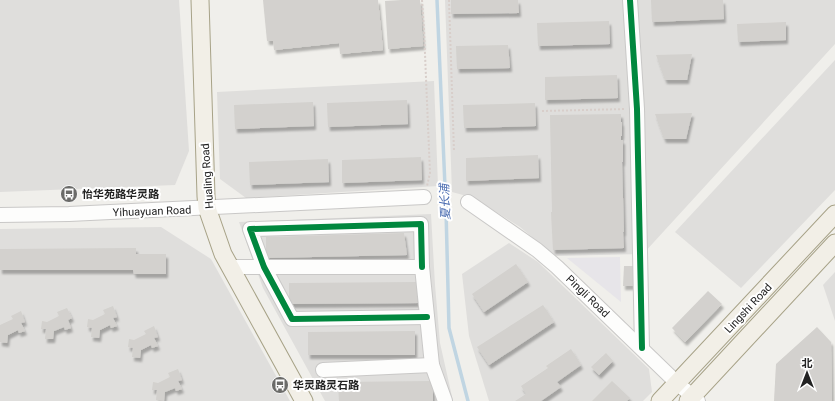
<svg xmlns="http://www.w3.org/2000/svg" width="835" height="401" viewBox="0 0 835 401" font-family="Roboto,'Noto Sans SC',sans-serif">
<defs>
<filter id="shadow"><feDropShadow dx="2" dy="4" stdDeviation="1" flood-color="#0004"/></filter>
</defs>
<rect width="100%" height="100%" fill="#f0efeb"/>
<g fill="#dfdedc">
<polygon points="0,0 179,0 189,151 175,185 0,192"/>
<polygon points="445,0 835,0 835,44 643,254 555,256 520,227 474,198 452,192"/>
<polygon points="835,60 835,190 741,288 675,232"/>
<polygon points="434,81 438,186 246,198 220,179 217,92"/>
<polygon points="431,214 435,285 440,343 453,401 325,401 263,288 239,222"/>
<polygon points="161,227 211,259 290,401 0,401 0,229"/>
<polygon points="509,243 538,262 649,369 652,392 643,401 489,401 469,336 462,274"/>
<polygon points="835,272 835,321 823,285"/>
</g>
<polygon fill="#e7e5e9" points="620,257 621,302 567,258"/>
<g fill="none" stroke-linecap="round" stroke-linejoin="round">
<polyline stroke="#c0d5e2" stroke-width="3.5" points="437,0 446,210 449,328 468,401"/>
</g>
<g fill="#d3d1ce" filter="url(#shadow)">
<polygon points="263,0 378,0 383,50 340,54 339,43 274,50 273,41 267,41"/>
<polygon points="401,0 420,0 423,46 388,49 385,1"/>
<polygon points="451,0 518,0 519,13 451,14"/>
<polygon points="651,0 723,0 724,19 652,22"/>
<polygon points="609,21 610,44 538,46 537,23"/>
<polygon points="786,22 786,40 738,42 737,24"/>
<polygon points="508,45 510,68 457,69 456,46"/>
<polygon points="692,54 687,80 665,80 656,55"/>
<polygon points="617,75 618,98 545,100 545,77"/>
<polygon points="407,100 408,124 328,127 327,103"/>
<polygon points="313,102 314,126 235,129 234,105"/>
<polygon points="535,103 536,126 464,128 463,105"/>
<polygon points="692,113 686,139 664,139 655,114"/>
<polygon points="621,114 621,122 622,122 622,136 621,136 621,140 623,140 623,162 622,162 624,232 623,232 624,248 553,250 551,212 552,212 550,115"/>
<polygon points="538,155 539,178 466,181 466,158"/>
<polygon points="421,157 422,180 342,183 342,160"/>
<polygon points="328,159 329,182 250,185 249,162"/>
<polygon points="404,233 407,255 266,258 266,237"/>
<polygon points="136,248 136,254 166,254 166,274 134,274 133,270 0,270 0,249"/>
<polygon points="516,264 528,282 484,312 472,294"/>
<polygon points="624,266 634,266 634,286 623,286"/>
<polygon points="417,282 418,303 289,304 289,283"/>
<polygon points="708,291 722,304 685,342 672,328"/>
<polygon points="543,305 554,322 489,365 477,347"/>
<polygon points="113,306 117,317 113,318 117,326 111,328 110,325 100,330 99,338 91,337 92,328 87,327 88,319 93,320 105,314 103,310"/>
<polygon points="67,308 72,318 68,320 71,328 65,330 64,327 54,331 53,339 45,339 46,329 41,329 42,321 47,322 59,316 57,312"/>
<polygon points="21,311 25,322 21,323 25,331 19,333 18,330 8,335 7,343 0,342 0,325 13,319 11,316"/>
<polygon points="154,326 158,337 154,338 158,346 152,348 151,345 141,350 140,358 132,357 133,348 128,347 129,339 134,340 146,334 144,331"/>
<polygon points="817,327 831,342 832,401 774,401 776,364"/>
<polygon points="415,331 415,355 308,355 308,332"/>
<polygon points="571,349 581,365 557,382 561,387 541,401 515,401 526,394 521,386 548,368 546,366"/>
<polygon points="606,353 613,361 599,375 591,367"/>
<polygon points="178,369 182,380 178,381 182,389 176,391 175,388 165,392 164,401 156,400 157,390 152,390 153,382 158,383 170,377 168,373"/>
<polygon points="433,381 433,401 339,401 338,382"/>
<polygon points="612,381 630,398 627,401 592,401"/>
</g>
<g fill="none" stroke-linecap="round" stroke-linejoin="round">
<g stroke="#c9c8c7" stroke-width="16">
<g id="minor">
<polyline points="630,0 637,109 642,348"/>
<polyline points="468,202 537,250 557,267 677,383 698,401"/>
<polyline points="0,215 69,214 424,197"/>
<polyline points="231,267 422,267 432,365 445,401"/>
<polyline points="422,267 421,224 250,229 264,267 292,319 427,317"/>
<polyline points="323,370 432,365"/>
</g>
</g>
<g stroke="#a7a287" stroke-width="19">
<g id="major">
<polyline points="200,0 206,196 207,208 223,254 304,401"/>
<polyline points="660,401 835,214"/>
<polyline points="688,401 835,243"/>
</g>
</g>
<g stroke="#d8ceca" stroke-width="2" stroke-dasharray="2 2" stroke-linecap="butt">
<polyline points="422,0 424,30 430,173 427,186"/>
<polyline points="449,0 454,152"/>
<polyline points="542,111 626,109"/>
</g>
<use href="#minor" stroke="#fdfdfc" stroke-width="14"/>
<use href="#major" stroke="#f2efe7" stroke-width="17"/>
<g stroke="#fff" stroke-width="8">
<g id="cycleway">
<polyline points="630,0 637,109 642,348"/>
<polyline points="422,267 421,224 250,229 264,267 292,319 427,317"/>
</g>
</g>
<use href="#cycleway" stroke="#00873e" stroke-width="6"/>
</g>
<defs>
<g id="bus-disc" transform="scale(0.9)"><circle r="9.5" fill="#6a6a68" stroke="#fff"/><path d="M-5-6H5V4H4V6H2V4H-2V6H-4V4H-5ZM-3.5-4V0h7V-4ZM-3.5 1.2v1.5H-2V1.2ZM2 1.2v1.5H3.5V1.2Z" fill="#fff"/></g>
</defs>
<g fill-rule="evenodd">
<use href="#bus-disc" x="69" y="194"/>
<use href="#bus-disc" x="280" y="385"/>
</g>
<g text-anchor="middle" stroke-width="4" stroke-linejoin="round" paint-order="stroke">
<g font-size="11" fill="#222" stroke="#fff">
<text transform="translate(207 176) rotate(-94)" y="4">Hualing Road</text>
<text transform="translate(152 211) rotate(-2)" y="4">Yihuayuan Road</text>
<text transform="translate(588 296) rotate(44)" y="4">Pingli Road</text>
<text transform="translate(748 308) rotate(-47)" y="4">Lingshi Road</text>
</g>
<g font-size="11" font-weight="bold" fill="#222" stroke="#fff" text-anchor="start">
<text x="82" y="198">怡华苑路华灵路</text>
<text x="293" y="389">华灵路灵石路</text>
</g>
<g font-size="12" font-style="italic" fill="#4e6fb2" stroke="#fff">
<text transform="translate(445 202) rotate(-92)" y="4">夏长浦</text>
</g>
</g>
<g transform="translate(807 373)" stroke="#ffffff" stroke-width="3" paint-order="stroke">
<path d="M0-3L7 15L0 10L-7 15Z" fill="#222222"/>
<text y="-6" font-size="11" font-weight="bold" text-anchor="middle" fill="#222222">北</text>
</g>
</svg>
